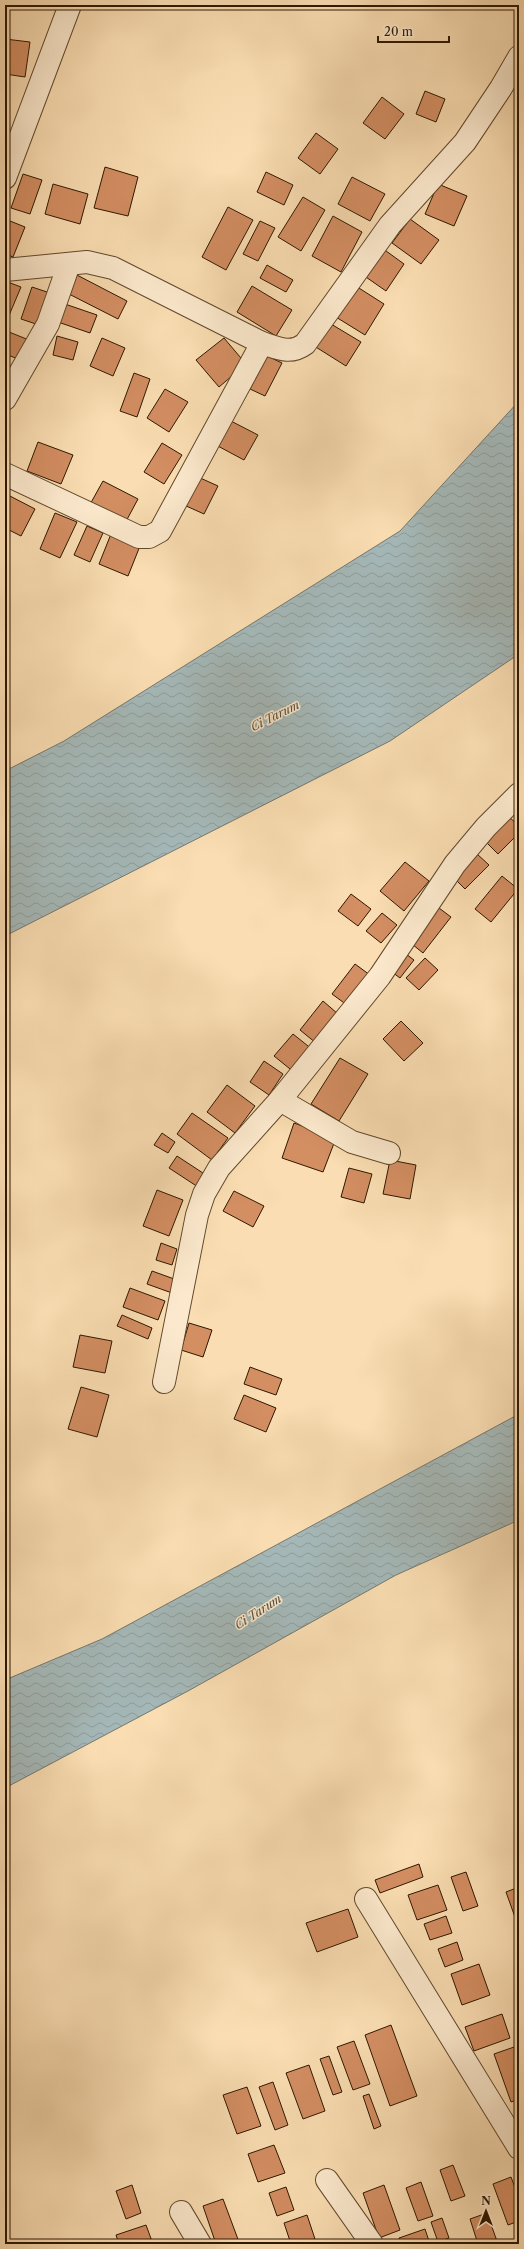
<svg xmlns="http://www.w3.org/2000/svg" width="524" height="2249" viewBox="0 0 524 2249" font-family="'Libre Caslon Text',serif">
<defs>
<pattern id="water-waves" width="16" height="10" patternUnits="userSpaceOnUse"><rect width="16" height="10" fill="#a4b8b8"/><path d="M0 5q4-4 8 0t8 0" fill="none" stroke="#8e9d9c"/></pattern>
</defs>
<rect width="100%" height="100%" fill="#faddb2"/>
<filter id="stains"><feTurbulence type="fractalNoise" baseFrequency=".005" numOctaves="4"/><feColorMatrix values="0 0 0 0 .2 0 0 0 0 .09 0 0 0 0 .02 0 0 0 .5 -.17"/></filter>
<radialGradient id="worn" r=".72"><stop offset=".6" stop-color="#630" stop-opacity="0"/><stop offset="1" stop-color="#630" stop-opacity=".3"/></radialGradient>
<g fill="url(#water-waves)" stroke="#75786e">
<polygon points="519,401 519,654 390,741 5,936 5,771 64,741 400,531"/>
<polygon points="519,1414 519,1520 396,1575 188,1691 5,1788 5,1680 102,1639"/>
</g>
<g fill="#d38e62" stroke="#2e1800">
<polygon points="5,39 30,42 25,77 5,74"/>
<polygon points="425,91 445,99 436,122 416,114"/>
<polygon points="382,97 404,114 385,139 363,123"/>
<polygon points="316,133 338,149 320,174 298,158"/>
<polygon points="105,167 138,177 128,216 94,208"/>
<polygon points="266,172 293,185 284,205 257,192"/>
<polygon points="23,174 42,180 30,214 11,208"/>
<polygon points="352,177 385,194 370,221 338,204"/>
<polygon points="53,184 88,194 80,224 45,214"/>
<polygon points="438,184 467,196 454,226 425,214"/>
<polygon points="303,197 325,210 301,251 278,237"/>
<polygon points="228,207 253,220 226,270 202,257"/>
<polygon points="333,216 362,232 341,272 312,256"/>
<polygon points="5,219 25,227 13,257 5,254"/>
<polygon points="410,219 439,240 421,264 392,243"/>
<polygon points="260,221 275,228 258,261 243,254"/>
<polygon points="382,248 404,264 386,291 363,275"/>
<polygon points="267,265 293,280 286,292 260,278"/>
<polygon points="75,274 127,301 118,319 65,292"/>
<polygon points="5,281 21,287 5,325"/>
<polygon points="351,283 384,304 365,335 331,314"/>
<polygon points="252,286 292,310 276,336 237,312"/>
<polygon points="32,287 53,294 42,326 21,319"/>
<polygon points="62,303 97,315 90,333 55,321"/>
<polygon points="326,321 361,342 346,366 311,344"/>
<polygon points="9,332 29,340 21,360 5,354 5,343"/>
<polygon points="57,336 78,342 73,360 53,355"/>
<polygon points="102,338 125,348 113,376 90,366"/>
<polygon points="224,338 246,364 219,387 196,360"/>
<polygon points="267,356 282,363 265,396 250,389"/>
<polygon points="134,373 150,379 137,417 120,411"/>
<polygon points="165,389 188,402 169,432 147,418"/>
<polygon points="229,420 258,435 244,460 216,445"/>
<polygon points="38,442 73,455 61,484 27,471"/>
<polygon points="162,443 182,455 164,484 144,472"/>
<polygon points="198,477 218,486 204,514 184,505"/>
<polygon points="103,481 138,499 123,527 88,508"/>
<polygon points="8,495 35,509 21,536 5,528 5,502"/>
<polygon points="55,513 77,522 60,558 40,549"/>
<polygon points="87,526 103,533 90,562 74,555"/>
<polygon points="111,534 140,546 128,576 99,564"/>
<polygon points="507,815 519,826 519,833 498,854 483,839"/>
<polygon points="476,853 489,865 465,889 452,876"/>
<polygon points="405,862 429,881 404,911 380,891"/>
<polygon points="502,876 518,889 491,922 475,909"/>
<polygon points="351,894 371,909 358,926 338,911"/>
<polygon points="435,905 451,917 423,953 407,940"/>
<polygon points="382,913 397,925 381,943 366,931"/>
<polygon points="402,951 414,960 400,978 388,969"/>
<polygon points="425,958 438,970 419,990 406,978"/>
<polygon points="355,964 374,978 351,1008 332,994"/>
<polygon points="323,1001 338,1014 316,1043 300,1030"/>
<polygon points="401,1021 423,1043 404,1061 383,1039"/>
<polygon points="293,1034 313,1050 295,1073 274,1056"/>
<polygon points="340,1058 368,1074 339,1121 311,1104"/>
<polygon points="264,1061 283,1074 269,1095 250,1082"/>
<polygon points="227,1085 255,1106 235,1133 207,1112"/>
<polygon points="192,1113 228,1138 212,1160 177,1134"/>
<polygon points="294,1123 336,1138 323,1172 282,1158"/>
<polygon points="162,1133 175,1142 168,1153 154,1145"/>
<polygon points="177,1156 206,1175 198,1187 169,1168"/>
<polygon points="390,1160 416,1165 410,1199 383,1194"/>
<polygon points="349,1168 372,1174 364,1203 341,1197"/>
<polygon points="157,1190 183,1200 169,1236 143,1226"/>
<polygon points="234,1191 264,1206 253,1227 223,1211"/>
<polygon points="161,1243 177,1249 172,1265 156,1260"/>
<polygon points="152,1271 177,1280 172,1293 147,1284"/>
<polygon points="130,1288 165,1301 158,1320 123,1307"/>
<polygon points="122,1315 152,1328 148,1339 117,1326"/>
<polygon points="189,1323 212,1330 203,1357 181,1350"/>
<polygon points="80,1335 112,1341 105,1373 73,1367"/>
<polygon points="250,1367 282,1379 276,1395 244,1384"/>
<polygon points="81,1387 109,1395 97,1437 68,1429"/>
<polygon points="244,1395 276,1408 266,1432 234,1419"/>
<polygon points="419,1864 423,1877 380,1893 375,1880"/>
<polygon points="466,1872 478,1906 463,1911 451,1877"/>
<polygon points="438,1885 447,1910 417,1920 408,1895"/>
<polygon points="519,1887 519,1919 516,1920 506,1892"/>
<polygon points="348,1909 358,1937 317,1952 306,1923"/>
<polygon points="446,1916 452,1933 430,1940 424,1924"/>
<polygon points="457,1942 463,1960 445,1967 438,1949"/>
<polygon points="479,1964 490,1995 462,2005 451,1974"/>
<polygon points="502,2014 510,2038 474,2051 465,2027"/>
<polygon points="391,2025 417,2096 390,2106 365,2035"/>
<polygon points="354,2041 370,2084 353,2090 337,2047"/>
<polygon points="517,2046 519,2052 519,2099 511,2102 494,2054"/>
<polygon points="329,2056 342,2092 333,2095 320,2059"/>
<polygon points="309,2065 325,2111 303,2119 286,2073"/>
<polygon points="273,2082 288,2125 275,2130 259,2087"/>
<polygon points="247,2087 261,2126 237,2134 223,2095"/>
<polygon points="369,2094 381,2126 374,2129 363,2096"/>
<polygon points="274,2145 285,2173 258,2182 248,2154"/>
<polygon points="453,2165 465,2196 451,2201 440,2170"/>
<polygon points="511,2177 519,2198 519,2221 508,2225 493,2184"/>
<polygon points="421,2182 433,2216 418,2221 406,2188"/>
<polygon points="132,2185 141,2213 126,2219 116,2191"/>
<polygon points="384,2185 400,2230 379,2238 363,2193"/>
<polygon points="286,2187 294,2210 277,2216 269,2193"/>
<polygon points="223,2199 239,2242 234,2244 216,2244 203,2206"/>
<polygon points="487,2213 498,2244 478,2244 470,2219"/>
<polygon points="307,2215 316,2242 310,2244 291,2244 284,2223"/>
<polygon points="442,2218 449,2238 438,2242 431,2222"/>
<polygon points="146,2225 153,2244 119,2244 116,2235"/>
<polygon points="425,2229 430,2244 401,2244 399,2238"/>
<polygon points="466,2240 467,2244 456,2244"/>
</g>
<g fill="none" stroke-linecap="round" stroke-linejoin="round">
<g stroke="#61492c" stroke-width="24">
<g id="minor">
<polyline points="5,178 70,5"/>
<path d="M5,270L87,262L113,268L262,343C278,348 290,355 305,344L390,225L465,142L501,88L519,57"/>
<polyline points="5,399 48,324 69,264"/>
<polyline points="5,474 139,537 149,537 160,531 262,343"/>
<polyline points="280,1100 352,1142 389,1153"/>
<polyline points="164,1382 197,1215 204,1194 219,1168 280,1100 380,976 455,864 486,827 519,794"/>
<polyline points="366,1899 519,2148"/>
<polyline points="327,2180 372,2244"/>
<polyline points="181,2212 200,2244"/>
</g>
</g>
<use href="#minor" stroke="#fce9cd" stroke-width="22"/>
</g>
<g text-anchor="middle" stroke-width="3" stroke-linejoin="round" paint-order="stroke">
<g font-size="12" font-style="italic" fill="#575040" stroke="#fce9cd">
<text transform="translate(275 716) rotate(-27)" y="4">Ci Tarum</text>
<text transform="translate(258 1612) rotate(-33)" y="4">Ci Tarum</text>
</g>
</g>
<rect width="524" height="2249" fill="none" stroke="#faddb2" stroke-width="20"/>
<rect x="6" y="6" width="512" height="2237" fill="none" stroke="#2e1800" stroke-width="2"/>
<rect x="10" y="10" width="504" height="2229" fill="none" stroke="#2e1800"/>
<g transform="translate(486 2211)" stroke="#fce9cd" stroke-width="3" paint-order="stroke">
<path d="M0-3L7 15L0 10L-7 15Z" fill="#2e1800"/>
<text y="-6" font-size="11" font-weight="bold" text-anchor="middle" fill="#2e1800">N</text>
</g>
<path d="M378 36v6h71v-6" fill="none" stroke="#2e1800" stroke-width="2"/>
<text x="384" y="36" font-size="12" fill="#2e1800" stroke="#fce9cd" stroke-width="3" paint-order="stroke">20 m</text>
<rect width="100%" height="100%" filter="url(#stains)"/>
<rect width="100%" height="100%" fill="url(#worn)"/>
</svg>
